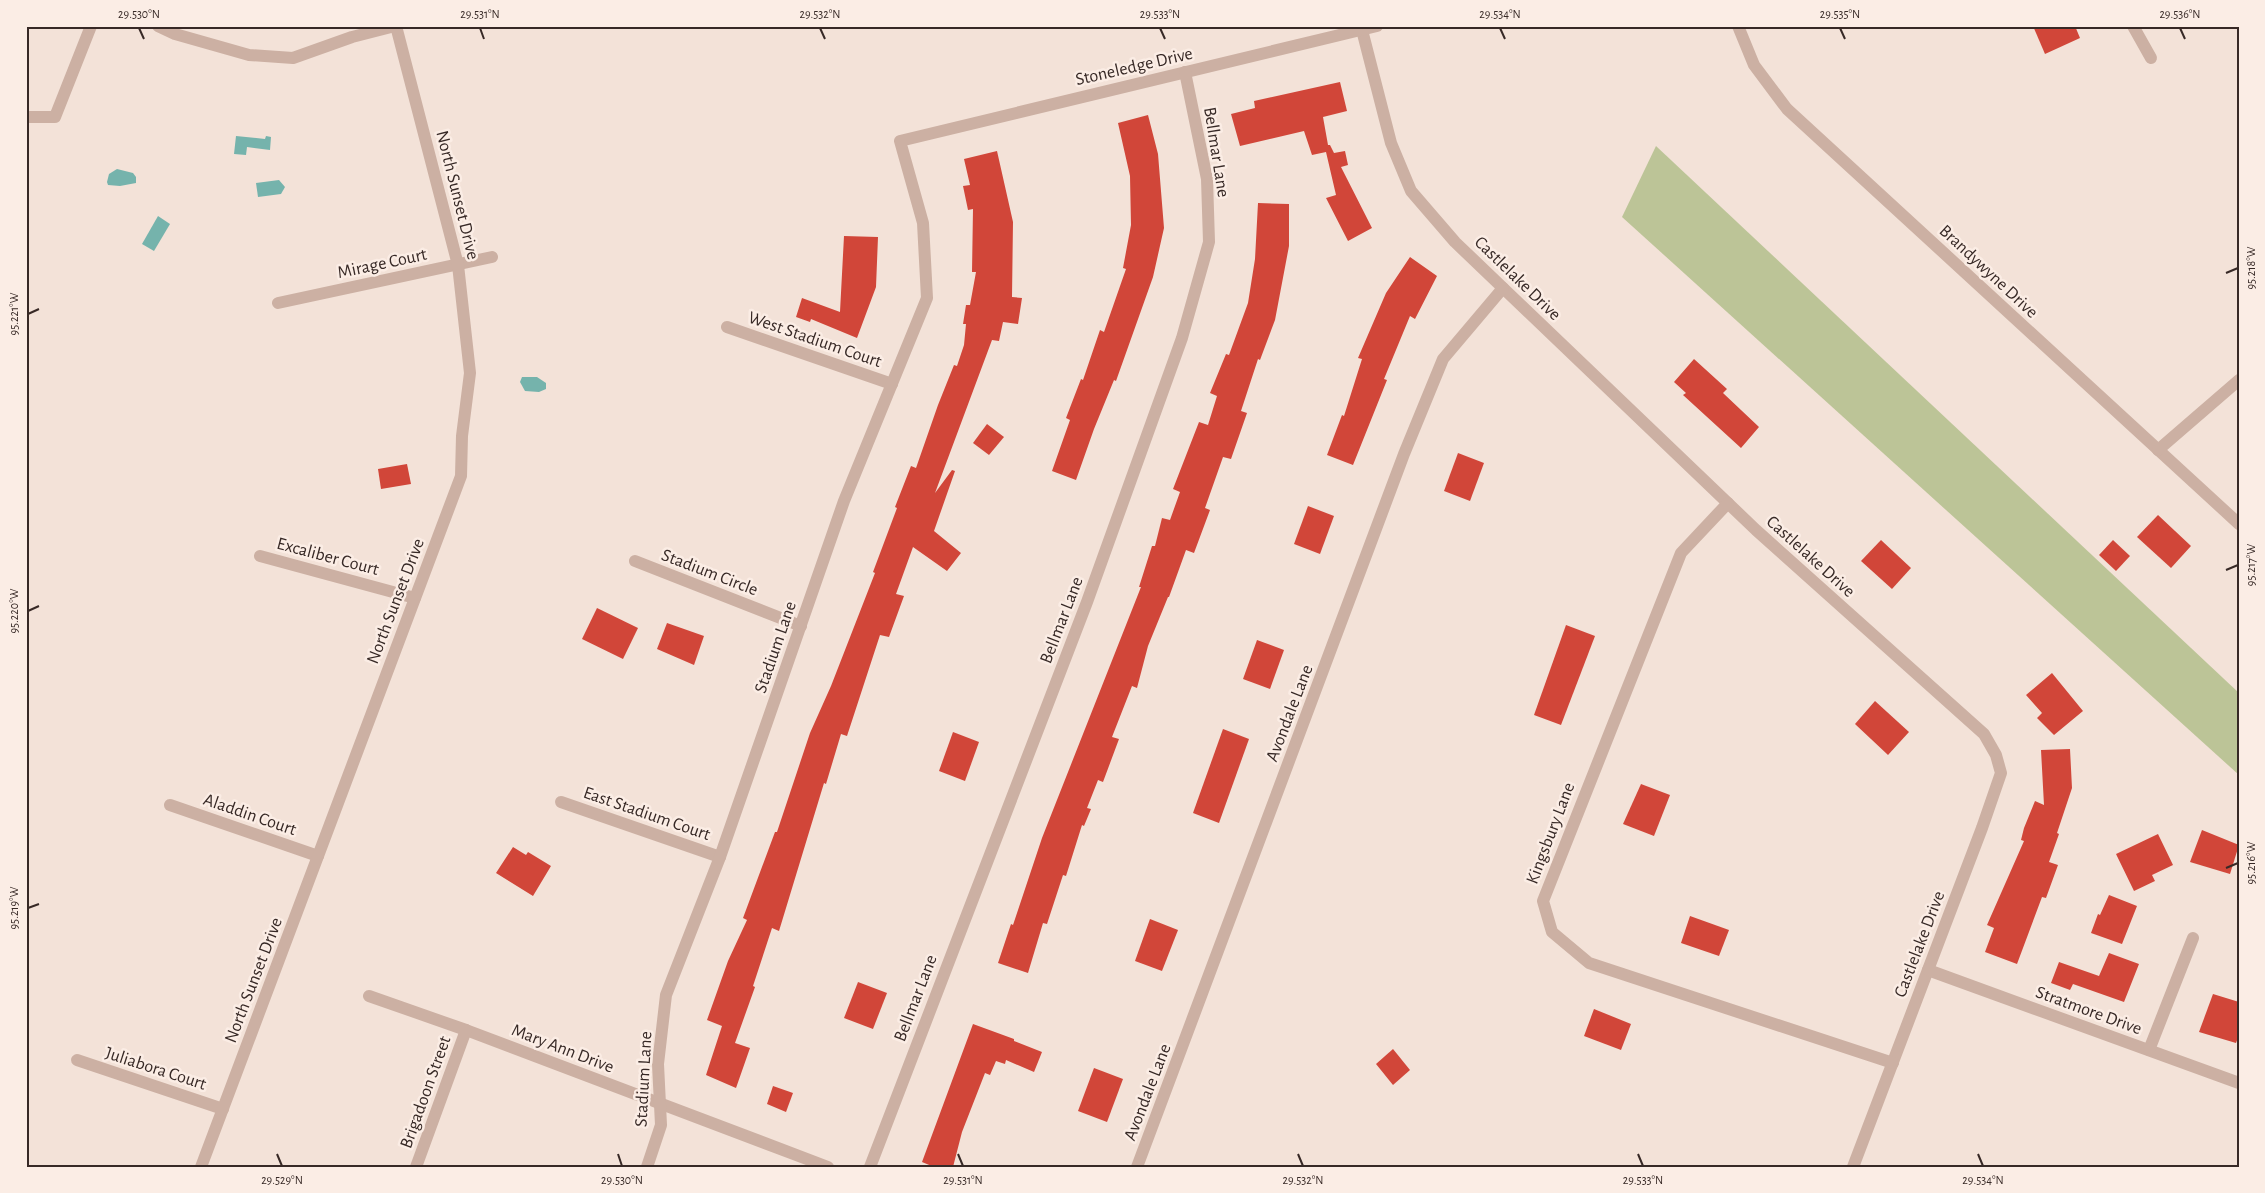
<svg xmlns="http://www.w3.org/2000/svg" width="2265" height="1193" viewBox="0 0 2265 1193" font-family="'Alegreya Sans',sans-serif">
<rect width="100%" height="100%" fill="#f3e2d8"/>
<polygon fill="#bcc497" points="1656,146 2239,693 2239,775 1622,217"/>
<g fill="#75b3ac">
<polygon points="236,136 265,139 266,136 271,137 270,150 247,147 246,155 234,154"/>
<polygon points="117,169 133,173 136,177 136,183 120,186 108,185 107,182 109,174"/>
<polygon points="279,180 285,187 281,194 258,197 256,183"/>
<polygon points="158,216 170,224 154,251 142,244"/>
<polygon points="522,377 537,377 546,383 546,389 539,392 525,391 520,382"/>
</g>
<g fill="#d14639">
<polygon points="2033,26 2075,26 2080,38 2045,54"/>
<polygon points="1340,82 1347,111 1323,117 1328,145 1330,145 1334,153 1345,151 1348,165 1341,167 1372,228 1348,241 1326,198 1336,195 1326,152 1312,155 1304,131 1240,146 1231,114 1255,108 1254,101"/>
<polygon points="1148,115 1158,154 1164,228 1153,277 1116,381 1114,380 1094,429 1076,480 1052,471 1070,420 1066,418 1081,379 1083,380 1100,330 1104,332 1126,269 1123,268 1131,225 1130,176 1118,123"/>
<polygon points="997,151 1013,222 1012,297 1022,298 1018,324 1003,322 999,341 992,340 935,493 952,470 955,471 934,531 961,553 947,571 913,547 896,594 904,596 889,637 880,635 847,736 841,734 826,784 824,783 779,931 772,928 753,986 755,987 735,1043 750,1048 736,1088 706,1075 722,1026 707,1020 728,961 747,920 743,918 775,832 777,832 810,733 831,686 875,573 873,572 897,508 895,507 911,466 916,468 938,405 954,365 957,366 964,345 966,324 963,324 966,305 970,305 976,272 972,272 973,209 968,210 963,186 970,185 964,159"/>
<polygon points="1258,203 1289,204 1289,246 1275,320 1260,360 1258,359 1241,411 1247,413 1231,459 1223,457 1205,508 1210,510 1194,553 1186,550 1169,597 1168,597 1148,646 1137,688 1132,686 1112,737 1119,739 1103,782 1098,780 1087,808 1091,809 1084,826 1082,825 1066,876 1063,875 1047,924 1043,923 1028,973 998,963 1011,924 1013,925 1042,838 1141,587 1139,587 1152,546 1155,546 1162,518 1170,520 1180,492 1173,489 1199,422 1208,425 1217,396 1210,393 1226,354 1229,355 1248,303 1255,259"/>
<polygon points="844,236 878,237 876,287 857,338 811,319 810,322 796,317 802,298 840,312"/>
<polygon points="1410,257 1437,276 1415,319 1410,316 1384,379 1387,380 1353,465 1327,455 1342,415 1344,416 1362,359 1358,358 1386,293"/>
<polygon points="1694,359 1727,389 1723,393 1759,427 1741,448 1683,395 1686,393 1674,382"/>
<polygon points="987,424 1004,437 989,455 973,443"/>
<polygon points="1458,453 1484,463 1470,501 1444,491"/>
<polygon points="407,464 411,484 381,489 378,469"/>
<polygon points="1308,506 1334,516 1320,554 1294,544"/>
<polygon points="2158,515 2191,546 2171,568 2137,537"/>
<polygon points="1881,540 1911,568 1892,589 1861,561"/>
<polygon points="2113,540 2130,556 2116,571 2099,555"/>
<polygon points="597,608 638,628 623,659 582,639"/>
<polygon points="667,623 704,636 694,665 657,649"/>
<polygon points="1566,625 1595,636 1561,725 1534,715"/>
<polygon points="1257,640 1284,650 1270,689 1243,679"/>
<polygon points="2052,673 2083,711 2054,735 2037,718 2042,713 2026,695"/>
<polygon points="1875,701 1909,732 1888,755 1855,724"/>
<polygon points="1223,729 1249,739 1219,823 1193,813"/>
<polygon points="953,732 979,742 965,781 939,771"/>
<polygon points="2070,749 2072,788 2057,833 2059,834 2049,862 2058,865 2046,898 2042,897 2017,964 1985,952 1994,928 1987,925 2024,841 2021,840 2024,828 2035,801 2044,805 2041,750"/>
<polygon points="1641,784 1670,795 1654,836 1623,824"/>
<polygon points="2202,830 2239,845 2230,874 2190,862"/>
<polygon points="2158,834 2173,865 2152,875 2155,881 2134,891 2116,854"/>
<polygon points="513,847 526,855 528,852 551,866 533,896 496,873"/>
<polygon points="2109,895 2137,906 2122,944 2091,933 2098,914 2100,915"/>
<polygon points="1690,916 1729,930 1719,956 1681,943"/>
<polygon points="1150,919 1178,930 1162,971 1135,961"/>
<polygon points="2109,953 2139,964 2124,1002 2073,984 2070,990 2051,983 2059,962 2099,976"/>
<polygon points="858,982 887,993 873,1029 844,1018"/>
<polygon points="2213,994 2239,1002 2239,1035 2236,1043 2199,1032"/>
<polygon points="1594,1009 1631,1024 1621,1050 1584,1036"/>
<polygon points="973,1024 1014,1039 1014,1041 1042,1052 1034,1072 1006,1060 1005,1064 996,1061 990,1075 985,1073 962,1132 953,1167 934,1167 922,1162"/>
<polygon points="1393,1049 1410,1070 1393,1085 1376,1064"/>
<polygon points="1094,1068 1123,1079 1107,1122 1078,1111"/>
<polygon points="773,1086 793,1093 786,1112 767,1104"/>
</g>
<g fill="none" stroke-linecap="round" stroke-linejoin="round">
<g stroke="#ccb0a3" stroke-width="12">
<polyline points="158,26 175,34 249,55 293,58 352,37 395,26"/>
<polyline points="1738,26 1754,65 1787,109 2239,524"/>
<polyline points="2133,26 2151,58"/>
<polyline points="1362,30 1391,143 1411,191 1455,242 1756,530 1984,734 1996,755 2001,773 1982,828 1853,1167"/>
<polyline points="26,117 55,117 91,26"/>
<polyline points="278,303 492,257"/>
<polyline points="727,327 892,384"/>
<polyline points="2158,450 2239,380"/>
<polyline points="1728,503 1681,553 1543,901 1552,932 1589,963 1893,1063"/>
<polyline points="260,556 415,598"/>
<polyline points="635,561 801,626"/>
<polyline points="561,802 720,857"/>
<polyline points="170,805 318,856"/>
<polyline points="1928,970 2239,1083"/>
<polyline points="369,996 466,1030 828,1167"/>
<polyline points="2149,1050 2193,938"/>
<polyline points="77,1060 223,1109"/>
<polyline points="201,1167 461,476 462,436 470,373 458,265 396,26"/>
<polyline points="416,1167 466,1030"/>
<polyline points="647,1167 661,1125 658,1064 666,995 720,857 844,501 927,298 923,223 900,141 1377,26"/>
<polyline points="870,1167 1087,602 1182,338 1209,242 1207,179 1185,72"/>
<polyline points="1137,1167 1404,454 1443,359 1503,288"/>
</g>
</g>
<path fill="none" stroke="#372926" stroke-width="2" d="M139,28L144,39M480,28L484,39M820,28L825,39M1160,28L1165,39M1500,28L1505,39M1840,28L1845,39M2180,28L2185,39M2226,273L2238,268M28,314L39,309M2226,570L2238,565M28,611L39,606M2226,868L2238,863M28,908L39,904M277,1154L282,1166M618,1154L622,1166M958,1154L963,1166M1298,1154L1303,1166M1638,1154L1643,1166M1978,1154L1983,1166"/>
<g text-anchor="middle" stroke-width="5" stroke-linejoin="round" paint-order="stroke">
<g font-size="18" fill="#372926" stroke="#fbede5">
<text transform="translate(1134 66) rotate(-13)" y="6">Stoneledge Drive</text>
<text transform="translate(1217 152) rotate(81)" y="6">Bellmar Lane</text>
<text transform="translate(458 195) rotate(76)" y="6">North Sunset Drive</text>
<text transform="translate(382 263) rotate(-12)" y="6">Mirage Court</text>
<text transform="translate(1989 271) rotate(43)" y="6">Brandywyne Drive</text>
<text transform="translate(1518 278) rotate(44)" y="6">Castlelake Drive</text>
<text transform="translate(815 339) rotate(19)" y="6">West Stadium Court</text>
<text transform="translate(328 556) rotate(15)" y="6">Excaliber Court</text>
<text transform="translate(1811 556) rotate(42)" y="6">Castlelake Drive</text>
<text transform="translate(710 572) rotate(21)" y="6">Stadium Circle</text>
<text transform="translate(395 601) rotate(-69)" y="6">North Sunset Drive</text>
<text transform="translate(1061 620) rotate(-69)" y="6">Bellmar Lane</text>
<text transform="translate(775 647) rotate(-71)" y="6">Stadium Lane</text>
<text transform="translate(1289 713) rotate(-69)" y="6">Avondale Lane</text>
<text transform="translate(647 813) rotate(19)" y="6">East Stadium Court</text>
<text transform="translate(250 814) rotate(19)" y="6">Aladdin Court</text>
<text transform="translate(1550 833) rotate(-69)" y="6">Kingsbury Lane</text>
<text transform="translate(1919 944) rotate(-69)" y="6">Castlelake Drive</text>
<text transform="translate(253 980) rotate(-69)" y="6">North Sunset Drive</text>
<text transform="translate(915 998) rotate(-69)" y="6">Bellmar Lane</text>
<text transform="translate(2089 1010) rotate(20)" y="6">Stratmore Drive</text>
<text transform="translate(563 1048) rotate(21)" y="6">Mary Ann Drive</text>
<text transform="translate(156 1068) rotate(18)" y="6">Juliabora Court</text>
<text transform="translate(643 1079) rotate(-87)" y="6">Stadium Lane</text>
<text transform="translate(425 1092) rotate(-70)" y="6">Brigadoon Street</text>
<text transform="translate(1147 1092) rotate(-69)" y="6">Avondale Lane</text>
</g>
</g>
<rect width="2265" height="1193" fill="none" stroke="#fbede5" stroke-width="55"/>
<rect x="28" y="28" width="2210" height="1138" fill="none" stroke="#372926" stroke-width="2"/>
<g font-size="12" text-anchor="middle" fill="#372926">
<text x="139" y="18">29.530°N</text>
<text x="480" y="18">29.531°N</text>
<text x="820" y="18">29.532°N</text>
<text x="1160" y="18">29.533°N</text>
<text x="1500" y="18">29.534°N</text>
<text x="1840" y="18">29.535°N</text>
<text x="2180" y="18">29.536°N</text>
<text transform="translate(2251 268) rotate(-90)" y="4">95.218°W</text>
<text transform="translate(14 314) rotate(-90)" y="4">95.221°W</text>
<text transform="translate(2251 565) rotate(-90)" y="4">95.217°W</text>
<text transform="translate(14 611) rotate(-90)" y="4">95.220°W</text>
<text transform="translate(2251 863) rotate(-90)" y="4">95.216°W</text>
<text transform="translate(14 908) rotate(-90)" y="4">95.219°W</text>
<text x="282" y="1184">29.529°N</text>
<text x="622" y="1184">29.530°N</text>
<text x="963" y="1184">29.531°N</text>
<text x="1303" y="1184">29.532°N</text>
<text x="1643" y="1184">29.533°N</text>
<text x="1983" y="1184">29.534°N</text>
</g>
</svg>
